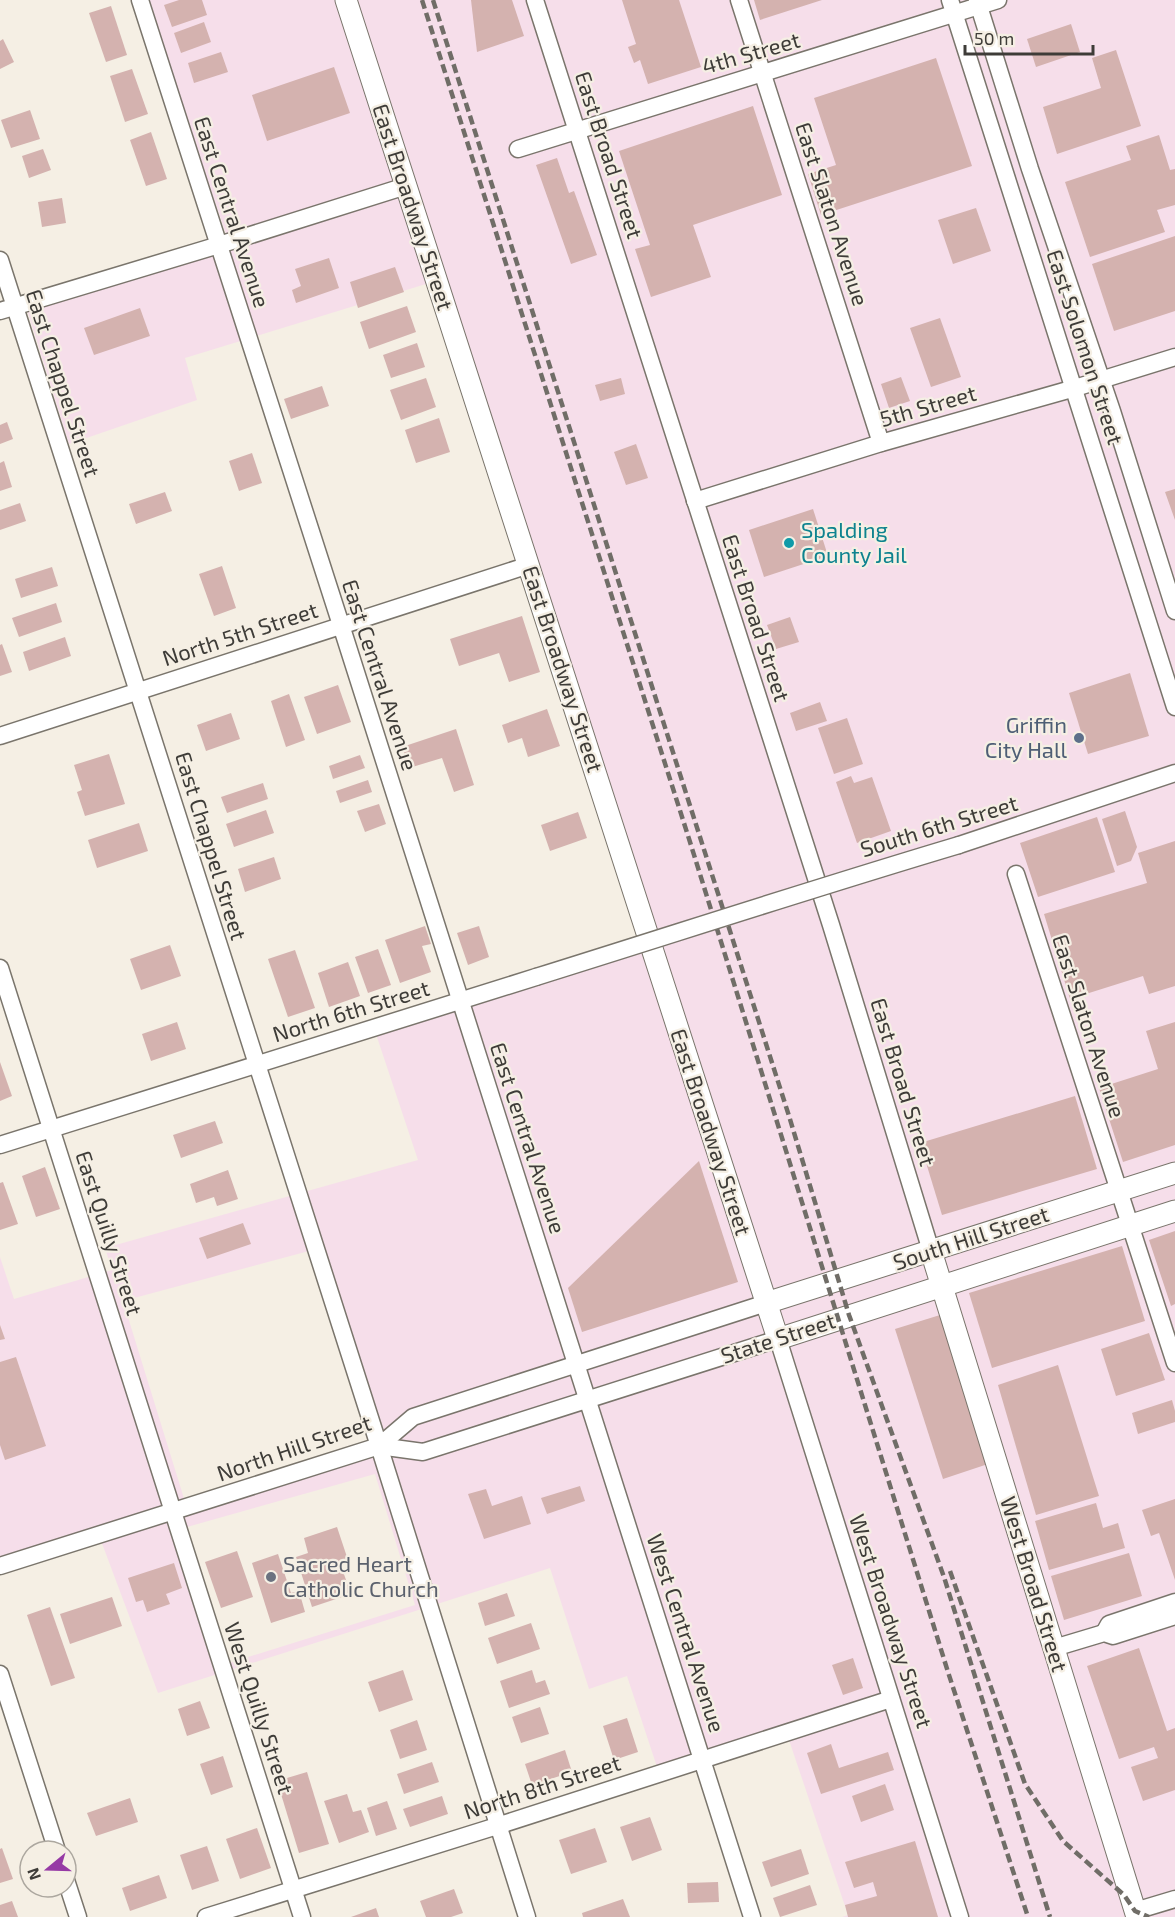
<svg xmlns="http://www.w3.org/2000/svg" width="1175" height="1917" viewBox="0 0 1175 1917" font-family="'Exo 2',sans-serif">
<rect width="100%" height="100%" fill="#f5efe4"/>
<path fill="#f6deea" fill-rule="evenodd" d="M148,0H1175V1917H842L848,1915L788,1737L660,1776L627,1676L589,1689L550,1568L158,1693L97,1530L0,1562V1257L14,1299L112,1270L105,1248L418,1160L372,1022L648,937L439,280L185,358L197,400L69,444L24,300L226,234L180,100ZM320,1248L380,1452L186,1505L123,1301ZM375,1474L415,1605L229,1663L187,1527Z"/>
<g fill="#d4b2af">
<polygon points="179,0 202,0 207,15 172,27 164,5"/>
<polygon points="471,0 512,0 524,36 477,52"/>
<polygon points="622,0 679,0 701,67 648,84 640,60 634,63 628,47 636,44"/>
<polygon points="754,0 822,0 760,20"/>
<polygon points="111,6 127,55 106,62 89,13"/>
<polygon points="204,22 211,42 181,53 174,33"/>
<polygon points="1071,24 1080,52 1036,67 1027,39"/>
<polygon points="3,39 14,62 0,69 0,41"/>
<polygon points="1116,50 1141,126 1057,154 1043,107 1101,88 1092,58"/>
<polygon points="221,52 228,72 194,83 188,63"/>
<polygon points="936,58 972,166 821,215 808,174 836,165 814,98"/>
<polygon points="334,67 350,113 267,141 252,95"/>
<polygon points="132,69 148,114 125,122 110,76"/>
<polygon points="753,106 782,195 693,225 711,277 651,297 635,249 650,245 619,151"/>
<polygon points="30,110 40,139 11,148 1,120"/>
<polygon points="151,132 167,179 146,186 130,140"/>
<polygon points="1159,135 1170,170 1175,169 1175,205 1157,210 1165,232 1090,257 1065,182 1131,160 1126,146"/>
<polygon points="43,149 51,170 29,178 22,156"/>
<polygon points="557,158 569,193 574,191 597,255 571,264 536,165"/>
<polygon points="62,198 66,223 42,227 38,202"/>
<polygon points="976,208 991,251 953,264 938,220"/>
<polygon points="1175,236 1175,311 1114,331 1092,264"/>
<polygon points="329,258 339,288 296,303 292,290 301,286 295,269"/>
<polygon points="395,267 404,292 358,308 350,282"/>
<polygon points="407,306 416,332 369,349 360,322"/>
<polygon points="140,308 150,336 94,355 84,328"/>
<polygon points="940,318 961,377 931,387 910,328"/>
<polygon points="417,343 425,367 391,378 383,355"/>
<polygon points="901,377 910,401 889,408 881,384"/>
<polygon points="426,378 436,407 401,420 390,390"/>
<polygon points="621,378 625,394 600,401 595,385"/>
<polygon points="322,386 329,406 291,419 284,399"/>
<polygon points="439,418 450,452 416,463 405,430"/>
<polygon points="7,422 13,439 0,444 0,425"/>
<polygon points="636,444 648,478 626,485 614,452"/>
<polygon points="252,453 262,483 239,491 229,461"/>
<polygon points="4,461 12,487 0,491 0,463"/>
<polygon points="1175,489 1175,520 1165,492"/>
<polygon points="165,492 172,511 136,524 129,504"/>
<polygon points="20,503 26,521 0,530 0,510"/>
<polygon points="813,509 828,556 764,577 749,530"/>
<polygon points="222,566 236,608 214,616 199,574"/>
<polygon points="52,567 58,586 21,598 15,579"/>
<polygon points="56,603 62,622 19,637 12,618"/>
<polygon points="522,616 540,672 509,682 499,653 459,666 450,639"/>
<polygon points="790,617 799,642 776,649 767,625"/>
<polygon points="65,637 71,656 29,671 23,652"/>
<polygon points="2,644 12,672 0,676 0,645"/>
<polygon points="1130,673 1149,736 1088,754 1069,693"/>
<polygon points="338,685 351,722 317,734 304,697"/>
<polygon points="289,694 305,740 286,747 271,701"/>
<polygon points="820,702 827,721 796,731 790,713"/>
<polygon points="547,709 560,746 528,757 522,738 508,743 502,725"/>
<polygon points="231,713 240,739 206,751 197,725"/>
<polygon points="847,718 863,764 834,774 818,728"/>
<polygon points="456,729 474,785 454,792 442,758 409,768 402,747"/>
<polygon points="109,754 125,804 85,816 77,792 82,790 74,765"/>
<polygon points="360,755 365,768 333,779 329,766"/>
<polygon points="851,776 854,783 872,777 891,831 857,843 836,782"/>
<polygon points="368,780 372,792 340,803 336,791"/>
<polygon points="263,783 268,799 227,813 221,797"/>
<polygon points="379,804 386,824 365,832 357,811"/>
<polygon points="266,810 274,833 234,847 226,824"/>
<polygon points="1125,811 1137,847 1131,861 1117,866 1102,819"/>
<polygon points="578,812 587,838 550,851 541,825"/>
<polygon points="1097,817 1115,872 1038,897 1020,843"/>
<polygon points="139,823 148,851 97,868 88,840"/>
<polygon points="1175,841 1175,986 1149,994 1143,976 1070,999 1044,914 1147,883 1138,853"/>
<polygon points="274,857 281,879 245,892 238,869"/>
<polygon points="425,926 431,944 422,946 431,972 400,983 385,940"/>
<polygon points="479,926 489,957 468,965 457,933"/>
<polygon points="170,945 181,976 141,990 130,959"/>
<polygon points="378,949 391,985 368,993 355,957"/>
<polygon points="295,950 315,1008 288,1017 268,959"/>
<polygon points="348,962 360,996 329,1007 318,973"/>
<polygon points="177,1022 186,1049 151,1061 142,1034"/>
<polygon points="1175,1022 1175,1145 1123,1162 1099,1088 1158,1069 1146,1031"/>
<polygon points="0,1062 12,1096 0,1101"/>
<polygon points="1075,1096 1097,1169 942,1215 920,1143"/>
<polygon points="215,1121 223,1143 181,1158 173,1135"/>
<polygon points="699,1161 738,1282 582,1332 568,1288"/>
<polygon points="45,1167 60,1209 36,1217 22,1176"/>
<polygon points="228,1170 238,1199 217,1206 214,1197 196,1203 190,1184"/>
<polygon points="3,1182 18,1224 0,1230 0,1183"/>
<polygon points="243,1223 251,1244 207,1259 199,1238"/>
<polygon points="1175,1231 1175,1304 1171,1306 1149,1240"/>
<polygon points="1122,1246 1145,1321 992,1368 969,1293"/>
<polygon points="940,1315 988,1464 943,1479 895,1329"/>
<polygon points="0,1325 5,1339 0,1340"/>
<polygon points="1149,1333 1165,1380 1116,1396 1101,1349"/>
<polygon points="16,1357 46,1446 5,1460 0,1445 0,1362"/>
<polygon points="1058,1365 1099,1496 1036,1515 998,1385"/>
<polygon points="1172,1400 1175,1411 1175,1422 1138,1434 1132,1413"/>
<polygon points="580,1486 585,1501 547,1514 541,1498"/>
<polygon points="486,1489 492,1506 522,1496 531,1524 484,1539 468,1494"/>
<polygon points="1175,1499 1175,1580 1159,1533 1151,1536 1142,1510"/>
<polygon points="1096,1503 1103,1528 1118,1523 1125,1548 1049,1570 1035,1521"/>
<polygon points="337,1527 348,1560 340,1563 351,1594 312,1607 296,1557 308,1553 304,1538"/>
<polygon points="237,1551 253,1597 221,1608 205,1562"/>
<polygon points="1129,1553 1142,1596 1064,1620 1051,1576"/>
<polygon points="278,1554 291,1593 299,1591 305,1612 271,1623 252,1563"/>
<polygon points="174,1563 182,1588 166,1594 170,1604 147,1612 143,1600 136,1602 128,1578"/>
<polygon points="507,1593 515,1616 485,1626 478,1603"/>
<polygon points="112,1597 122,1626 70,1644 60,1614"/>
<polygon points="50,1607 75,1678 51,1686 27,1615"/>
<polygon points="531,1623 540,1649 497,1664 488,1638"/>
<polygon points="1139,1648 1167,1731 1175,1728 1175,1790 1143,1801 1131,1767 1158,1758 1154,1747 1119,1759 1087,1666"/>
<polygon points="853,1658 863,1688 843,1695 832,1665"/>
<polygon points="403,1670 413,1700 379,1712 368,1682"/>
<polygon points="532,1670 536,1683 545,1680 550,1694 509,1708 500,1681"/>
<polygon points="200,1701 210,1728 187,1736 178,1709"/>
<polygon points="540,1707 549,1734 521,1743 512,1717"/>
<polygon points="627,1718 638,1752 614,1760 603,1726"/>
<polygon points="417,1720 427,1750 400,1759 390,1730"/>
<polygon points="831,1744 839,1768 888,1752 894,1770 821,1794 807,1753"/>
<polygon points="565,1750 572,1772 532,1785 525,1764"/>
<polygon points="223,1756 233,1787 211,1795 200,1764"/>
<polygon points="432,1762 439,1782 404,1794 397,1774"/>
<polygon points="307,1772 329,1844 299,1853 277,1781"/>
<polygon points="885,1784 894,1810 861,1822 852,1796"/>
<polygon points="347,1794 353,1812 361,1810 369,1832 339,1843 324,1801"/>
<polygon points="442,1796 448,1814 410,1827 403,1809"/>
<polygon points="130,1798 138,1822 96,1836 87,1813"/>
<polygon points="387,1801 397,1829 376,1836 367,1808"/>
<polygon points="650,1817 662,1850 632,1861 620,1827"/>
<polygon points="257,1828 271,1868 240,1879 226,1839"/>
<polygon points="595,1828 607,1862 571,1874 559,1840"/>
<polygon points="915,1841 938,1917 848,1917 845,1905 877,1896 873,1882 854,1888 845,1862"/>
<polygon points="207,1846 219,1881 192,1890 180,1855"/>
<polygon points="2,1848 13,1879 0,1883 0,1849"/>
<polygon points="801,1849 809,1874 771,1887 762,1862"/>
<polygon points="159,1875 167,1898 130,1911 122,1888"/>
<polygon points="718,1882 719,1902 688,1903 687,1883"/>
<polygon points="810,1885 817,1905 780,1917 773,1898"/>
<polygon points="454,1889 463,1913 451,1917 426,1917 420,1901"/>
<polygon points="623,1899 630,1917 583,1917 582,1913"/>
<polygon points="12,1901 18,1917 0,1917 0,1905"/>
<polygon points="376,1908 379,1917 351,1917"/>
</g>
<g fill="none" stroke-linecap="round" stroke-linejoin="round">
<g stroke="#7a756c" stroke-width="19">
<g id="minor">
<polyline points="140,0 341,625 752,1917"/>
<polyline points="535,0 831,925 931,1251"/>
<polyline points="739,0 881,443"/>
<polyline points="950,0 1175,707"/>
<polyline points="977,0 1030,169 1112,411 1175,611"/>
<polyline points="518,149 998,0"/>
<polyline points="0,260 379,1446 527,1917"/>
<polyline points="0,311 219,245 406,186"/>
<polyline points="695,501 881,443 1075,388 1175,357"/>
<polyline points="0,736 529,565"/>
<polyline points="959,845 1175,773"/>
<polyline points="1016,874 1175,1363"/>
<polyline points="0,968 302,1917"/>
<polyline points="0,1145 536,977"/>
<polyline points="379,1446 423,1452 778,1339 960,1917"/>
<polyline points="0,1566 379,1446 413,1417 766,1303"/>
<polyline points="1104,1633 1109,1624 1175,1602"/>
<polyline points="1054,1648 1104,1633 1113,1636 1175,1616"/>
<polyline points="0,1674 57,1851"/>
<polyline points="66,1880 78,1917"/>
<polyline points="1135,1911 1175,1899"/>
<polyline points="206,1917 497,1826 891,1699"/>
</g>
</g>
<g stroke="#7a756c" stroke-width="23">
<g id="major">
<polyline points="346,0 778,1339 1175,1211"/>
<polyline points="931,1251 1137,1917"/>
<polyline points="766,1303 1175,1173"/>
</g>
</g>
<use href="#minor" stroke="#fff" stroke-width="16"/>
<use href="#major" stroke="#fff" stroke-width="21"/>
<g stroke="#706d67" stroke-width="4.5" stroke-dasharray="9 4.5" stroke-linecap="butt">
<polyline points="422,0 690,842 948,1672 1028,1917"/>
<polyline points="433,0 789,1116 849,1315 944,1577 1050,1917"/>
<polyline points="950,1571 1025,1784 1063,1841 1124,1895 1135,1911 1149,1917"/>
</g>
<g stroke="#7a756c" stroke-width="19" stroke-linecap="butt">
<path id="minor-bridge" d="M536,977C677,933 818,887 959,845"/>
</g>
<use href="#minor-bridge" stroke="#fff" stroke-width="16"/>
</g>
<circle fill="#0f9aa8" stroke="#f5efe4" stroke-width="2" cx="789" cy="543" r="6"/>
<circle fill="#5c6f8a" stroke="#f5efe4" stroke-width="2" cx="1079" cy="738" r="6"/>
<circle fill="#6b7280" stroke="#f5efe4" stroke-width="2" cx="271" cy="1577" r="6"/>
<g text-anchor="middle" stroke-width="4.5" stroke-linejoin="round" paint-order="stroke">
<g font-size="22" fill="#3e3c38" stroke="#f5efe4">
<text transform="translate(751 53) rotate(-16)" y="8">4th Street</text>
<text transform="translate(609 155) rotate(72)" y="8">East Broad Street</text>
<text transform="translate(413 207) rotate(72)" y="8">East Broadway Street</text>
<text transform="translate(232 212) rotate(72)" y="8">East Central Avenue</text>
<text transform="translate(832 214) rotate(72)" y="8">East Slaton Avenue</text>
<text transform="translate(1085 347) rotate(72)" y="8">East Solomon Street</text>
<text transform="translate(63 383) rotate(72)" y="8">East Chappel Street</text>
<text transform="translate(928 406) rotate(-16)" y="8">5th Street</text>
<text transform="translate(756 618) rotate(72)" y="8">East Broad Street</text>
<text transform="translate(240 634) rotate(-18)" y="8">North 5th Street</text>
<text transform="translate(563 669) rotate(72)" y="8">East Broadway Street</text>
<text transform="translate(380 675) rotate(72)" y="8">East Central Avenue</text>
<text transform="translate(939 826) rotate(-17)" y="8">South 6th Street</text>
<text transform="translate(211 846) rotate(73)" y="8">East Chappel Street</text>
<text transform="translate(351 1011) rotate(-17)" y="8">North 6th Street</text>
<text transform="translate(1089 1026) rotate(72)" y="8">East Slaton Avenue</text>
<text transform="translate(903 1082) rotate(73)" y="8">East Broad Street</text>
<text transform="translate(711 1132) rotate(72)" y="8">East Broadway Street</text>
<text transform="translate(528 1138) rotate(72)" y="8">East Central Avenue</text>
<text transform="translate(109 1233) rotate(72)" y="8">East Quilly Street</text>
<text transform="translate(971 1238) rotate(-18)" y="8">South Hill Street</text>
<text transform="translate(778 1338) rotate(-18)" y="8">State Street</text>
<text transform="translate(294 1448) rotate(-19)" y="8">North Hill Street</text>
<text transform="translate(1034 1584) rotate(73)" y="8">West Broad Street</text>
<text transform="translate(891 1621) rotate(72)" y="8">West Broadway Street</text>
<text transform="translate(686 1633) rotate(72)" y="8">West Central Avenue</text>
<text transform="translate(259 1708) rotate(72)" y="8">West Quilly Street</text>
<text transform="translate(542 1787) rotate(-18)" y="8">North 8th Street</text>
</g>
<g font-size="22" fill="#0d838f" stroke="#f5efe4" text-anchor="start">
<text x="801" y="538">Spalding<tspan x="801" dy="25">County Jail</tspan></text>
</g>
<g font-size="22" fill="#4e5e75" stroke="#f5efe4" text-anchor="end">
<text x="1067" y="733">Griffin<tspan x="1067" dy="25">City Hall</tspan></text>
</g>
<g font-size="22" fill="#5b616d" stroke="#f5efe4" text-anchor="start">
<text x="283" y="1572">Sacred Heart<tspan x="283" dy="25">Catholic Church</tspan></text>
</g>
</g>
<g transform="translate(48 1869) rotate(251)"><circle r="28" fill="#f5efe4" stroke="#aca79f" stroke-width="1.5"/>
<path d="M0-4.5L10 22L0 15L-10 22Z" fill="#963aa5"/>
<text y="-9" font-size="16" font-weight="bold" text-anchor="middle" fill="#3e3c38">N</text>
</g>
<path d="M965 45v9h128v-9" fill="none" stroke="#3e3c38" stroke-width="3"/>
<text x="974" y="45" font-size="18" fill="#3e3c38" stroke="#f5efe4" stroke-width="4.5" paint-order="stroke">50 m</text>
</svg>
